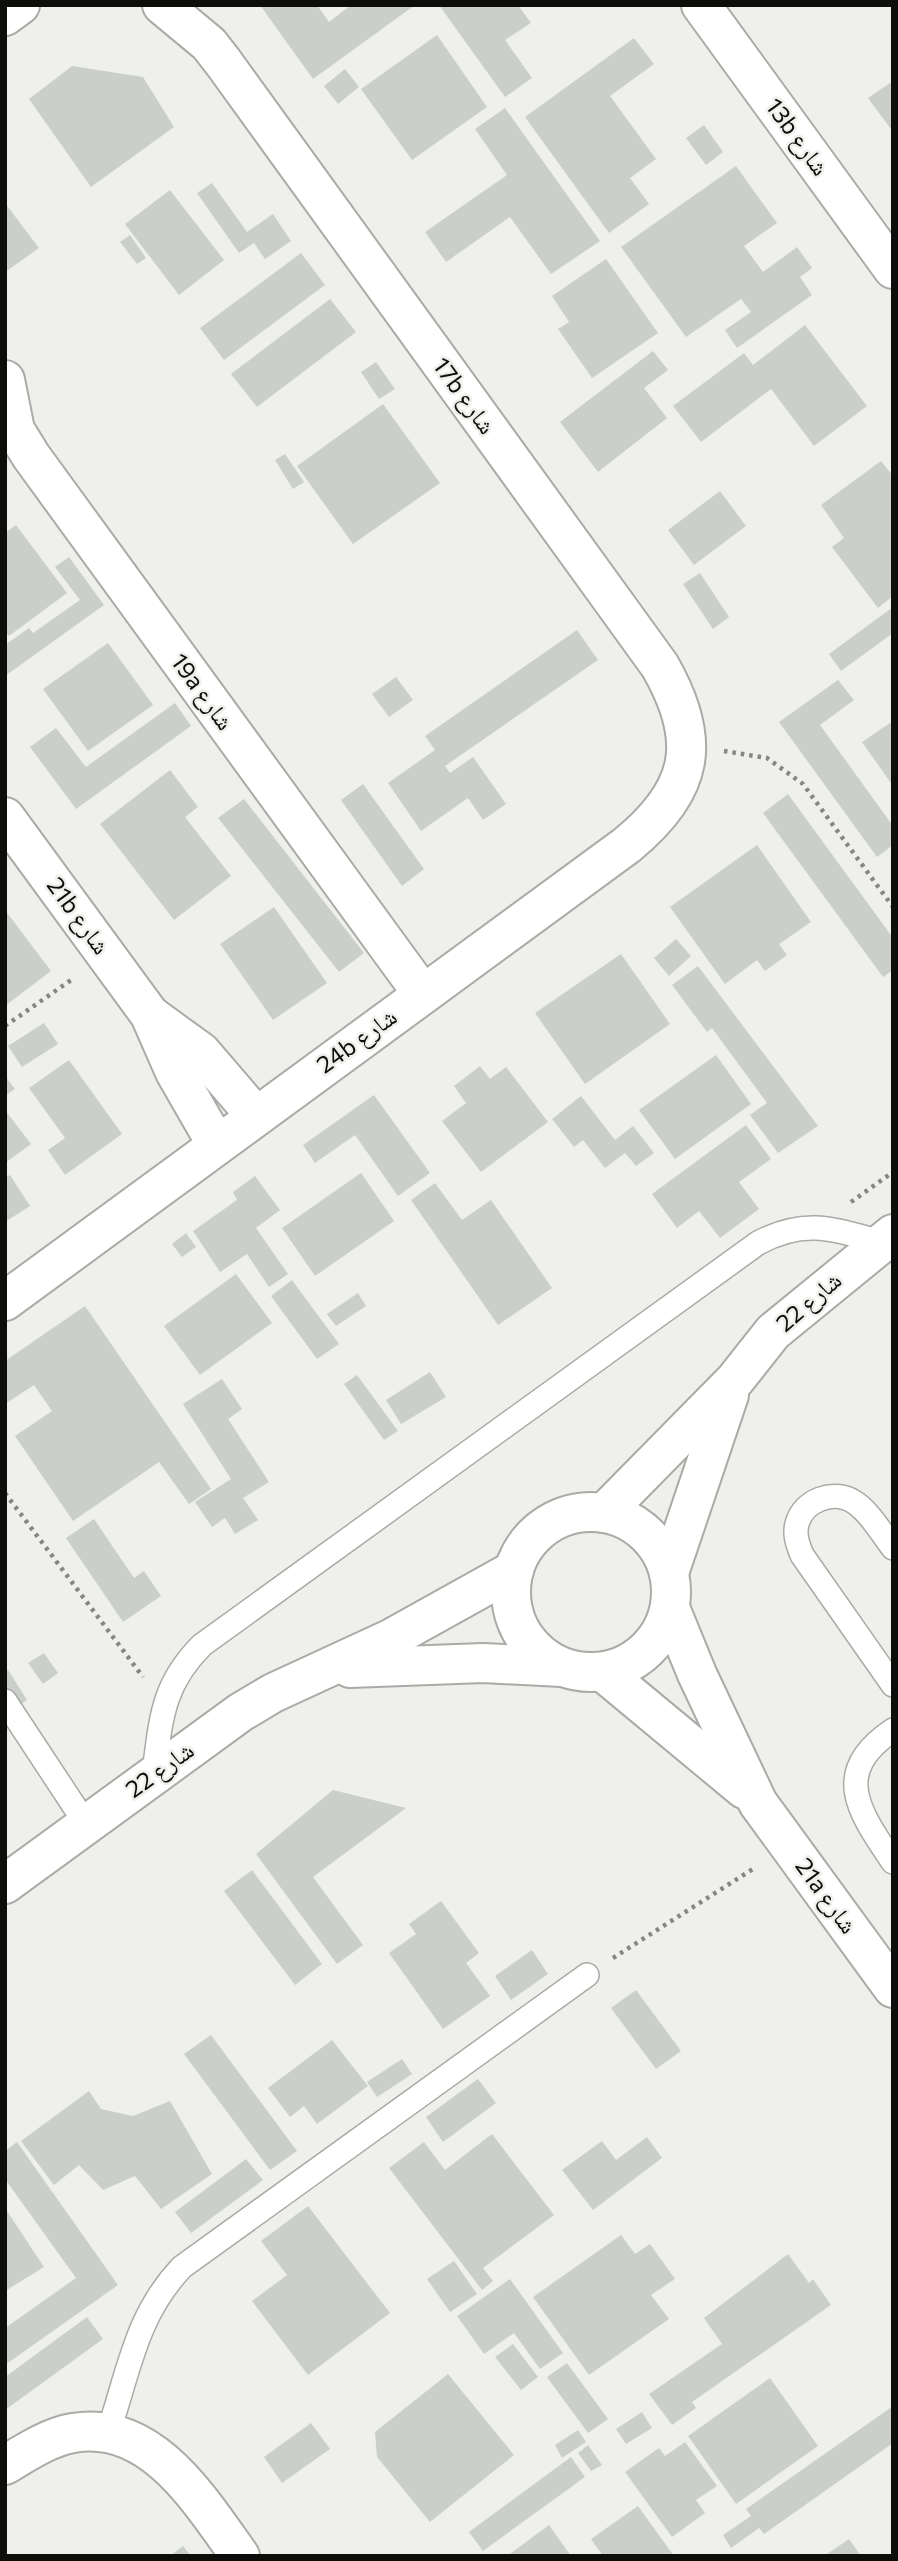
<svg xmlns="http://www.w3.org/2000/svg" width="898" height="2561" viewBox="0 0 898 2561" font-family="Commissioner,'Noto Naskh Arabic',sans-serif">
<rect width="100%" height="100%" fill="#eff0eb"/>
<g fill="#cbcfcb">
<polygon points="260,5 317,5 329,22 351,5 415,5 313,79"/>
<polygon points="439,5 518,5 531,23 505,40 532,78 505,97"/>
<polygon points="437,35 487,107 412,160 361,89"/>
<polygon points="634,38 654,64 610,96 656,159 630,178 649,204 609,233 525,117"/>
<polygon points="72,66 143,77 174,127 91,187 29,99"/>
<polygon points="345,69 359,87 338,104 324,86"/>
<polygon points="893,81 893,132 868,98"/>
<polygon points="505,108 600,241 551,274 510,217 446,262 425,232 507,175 475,129"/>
<polygon points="704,125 723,152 706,165 686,138"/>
<polygon points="736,166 777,223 744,246 763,272 797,247 812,268 800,277 812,295 737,348 725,330 751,312 741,299 686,337 621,247"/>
<polygon points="212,183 247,232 273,214 291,241 265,259 254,243 239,253 197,193"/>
<polygon points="170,190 224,260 179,295 125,224"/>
<polygon points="5,203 39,248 5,272"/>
<polygon points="130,235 146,258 137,264 120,242"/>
<polygon points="301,253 325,285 224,360 200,328"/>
<polygon points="606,259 658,333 592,378 558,329 569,322 552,296"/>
<polygon points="330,299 356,332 257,407 231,374"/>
<polygon points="805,325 867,406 814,446 771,389 701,442 673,406 744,353 753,365"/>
<polygon points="653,351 668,370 644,388 667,418 598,472 560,422"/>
<polygon points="376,362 395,389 379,399 361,372"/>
<polygon points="383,404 440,483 353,544 297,466"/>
<polygon points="285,454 304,482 293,489 275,460"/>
<polygon points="881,461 893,476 893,596 878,608 832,547 844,538 821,505"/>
<polygon points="720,491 746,526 694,565 668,530"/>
<polygon points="16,525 67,593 9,636 5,631 5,533"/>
<polygon points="69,557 104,605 5,676 5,645 29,628 33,633 80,600 55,567"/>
<polygon points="700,573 729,617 713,629 683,584"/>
<polygon points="893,607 893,633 841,671 829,654"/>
<polygon points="577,630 598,660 445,766 450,773 473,757 506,804 483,820 468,798 421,831 388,783 435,750 425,736"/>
<polygon points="108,643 153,705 88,751 43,689"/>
<polygon points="396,677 413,700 389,717 372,694"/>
<polygon points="838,680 854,700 820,725 893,826 893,845 877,857 779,722"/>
<polygon points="175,703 191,726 76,809 30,747 56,728 86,767"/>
<polygon points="893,721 893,786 862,742"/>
<polygon points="170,770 198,807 185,817 231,876 174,920 100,824"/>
<polygon points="363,784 424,869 402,886 341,800"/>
<polygon points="788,794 893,938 893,970 883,977 763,813"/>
<polygon points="244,799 364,953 339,972 218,818"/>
<polygon points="757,845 811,922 779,944 787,955 765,971 757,960 725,984 670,907"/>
<polygon points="274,907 327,983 273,1020 220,944"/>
<polygon points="5,910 51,971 5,1006"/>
<polygon points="676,939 691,956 669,976 654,958"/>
<polygon points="621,954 670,1024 585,1084 535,1013"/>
<polygon points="698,966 818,1126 778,1153 750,1115 767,1103 712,1028 707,1032 672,985"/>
<polygon points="44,1023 58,1044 22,1067 8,1046"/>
<polygon points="716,1055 751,1104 675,1159 639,1110"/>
<polygon points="69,1060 122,1134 65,1175 48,1150 65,1138 29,1088"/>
<polygon points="480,1066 490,1079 506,1067 548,1122 481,1172 442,1121 466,1103 454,1086"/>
<polygon points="5,1076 15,1089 5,1096"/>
<polygon points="374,1095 430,1173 398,1196 355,1135 315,1163 303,1145"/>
<polygon points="581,1096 615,1140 633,1126 654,1153 636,1166 625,1153 605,1168 583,1140 574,1147 552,1119"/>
<polygon points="5,1110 31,1144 5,1163"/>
<polygon points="746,1125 771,1159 739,1182 759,1209 720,1238 699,1211 677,1228 652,1194"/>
<polygon points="361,1173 394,1221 315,1276 282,1228"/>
<polygon points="10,1175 30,1206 5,1222 5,1178"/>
<polygon points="255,1176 280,1210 256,1228 288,1274 269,1287 247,1254 220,1272 193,1231 237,1200 233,1192"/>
<polygon points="435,1183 462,1220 491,1200 552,1288 498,1325 411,1200"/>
<polygon points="186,1233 196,1247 182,1257 172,1244"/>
<polygon points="236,1274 272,1323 200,1375 164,1326"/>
<polygon points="292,1280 339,1344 317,1359 271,1296"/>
<polygon points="358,1293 366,1306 336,1326 327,1314"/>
<polygon points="85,1306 211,1489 189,1504 159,1462 73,1521 15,1436 52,1411 34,1385 5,1404 5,1361"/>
<polygon points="430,1372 446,1397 401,1424 386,1400"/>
<polygon points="357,1375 398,1431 384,1440 344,1384"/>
<polygon points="222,1379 242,1409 228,1419 269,1482 243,1498 258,1520 235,1534 225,1518 212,1527 195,1502 231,1479 183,1404"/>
<polygon points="94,1519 134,1578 144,1571 161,1596 123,1622 66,1538"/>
<polygon points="44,1653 58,1673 43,1684 28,1663"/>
<polygon points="8,1670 27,1700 5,1715 5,1672"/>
<polygon points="333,1790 406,1808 313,1877 363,1945 337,1964 256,1854"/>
<polygon points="252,1870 322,1964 295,1985 224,1891"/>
<polygon points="441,1901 479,1953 466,1963 490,1996 443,2029 389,1953 416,1934 409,1924"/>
<polygon points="532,1950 548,1974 511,2000 495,1976"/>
<polygon points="636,1990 681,2051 656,2069 611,2008"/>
<polygon points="211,2035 297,2151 270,2170 184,2054"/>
<polygon points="332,2040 368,2086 317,2124 304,2106 290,2117 268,2088"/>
<polygon points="402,2059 412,2074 377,2097 367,2082"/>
<polygon points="478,2079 496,2103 443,2142 426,2117"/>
<polygon points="89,2091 101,2109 133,2116 170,2101 212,2174 161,2209 135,2176 103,2190 79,2165 54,2185 21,2141"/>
<polygon points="492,2134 554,2215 483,2268 493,2281 482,2290 389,2168 424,2142 445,2170"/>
<polygon points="647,2137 662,2158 593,2210 562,2170 602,2141 616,2160"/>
<polygon points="17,2142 118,2285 5,2365 5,2328 76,2278 5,2179 5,2151"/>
<polygon points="246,2159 263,2180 191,2233 175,2212"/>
<polygon points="308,2206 390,2313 308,2375 252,2301 287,2275 261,2241"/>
<polygon points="5,2208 44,2267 5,2291"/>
<polygon points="621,2235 635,2254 650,2244 675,2279 651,2295 669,2319 589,2375 533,2297"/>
<polygon points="788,2254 809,2283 813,2279 831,2305 692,2402 696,2408 672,2425 649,2394 722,2344 704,2318"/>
<polygon points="454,2261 477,2294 450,2312 427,2279"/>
<polygon points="510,2279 563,2353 540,2369 514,2333 484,2354 457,2316"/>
<polygon points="87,2317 103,2339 5,2410 5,2377"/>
<polygon points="513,2344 538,2377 521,2390 495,2357"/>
<polygon points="567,2363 608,2419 588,2433 547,2377"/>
<polygon points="448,2374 514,2455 430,2522 377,2457 375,2432"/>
<polygon points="770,2378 818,2446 736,2504 688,2436"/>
<polygon points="893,2406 893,2443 764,2534 759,2528 731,2548 723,2535 751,2516 746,2509"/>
<polygon points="642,2412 652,2428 626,2444 616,2429"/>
<polygon points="311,2423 330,2449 282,2483 264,2457"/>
<polygon points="578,2430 586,2442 562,2458 555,2445"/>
<polygon points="685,2442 717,2486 696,2500 705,2513 672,2537 625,2472 659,2448 665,2456"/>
<polygon points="588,2445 602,2465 591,2471 578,2453"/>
<polygon points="571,2457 585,2477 483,2551 469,2532"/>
<polygon points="638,2506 674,2556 603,2556 591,2539"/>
<polygon points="549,2525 571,2556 507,2556"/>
<polygon points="849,2539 861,2556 824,2556"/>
<polygon points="183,2546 191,2556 170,2556"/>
</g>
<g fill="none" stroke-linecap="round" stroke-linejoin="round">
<g stroke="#a9aba6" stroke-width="26">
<g id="service">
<path d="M893,1548C882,1534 870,1512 854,1502C834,1489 803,1500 797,1524C794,1535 798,1545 802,1555L893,1685"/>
<polyline points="5,1701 86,1824"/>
<path d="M893,1730C830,1772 859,1812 893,1862"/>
<path d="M154,1773C161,1719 162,1685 202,1645L758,1243C805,1218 833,1229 881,1242"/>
<path d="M108,2433C129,2371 136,2315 182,2267L587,1975"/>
</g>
</g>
<g stroke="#a9aba6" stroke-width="42">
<g id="minor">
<polyline points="701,5 893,269"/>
<polyline points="5,16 20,5"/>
<polyline points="5,380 15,430 31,456 422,993"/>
<polyline points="5,817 150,1015 175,1072 217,1145"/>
<polyline points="150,1015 201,1052 256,1116"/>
<path d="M5,1301L627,845C694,790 703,741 660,666L223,62L209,44L162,5"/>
<circle cx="591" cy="1592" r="80"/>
<polyline points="604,1513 735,1380 773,1332 893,1234"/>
<polyline points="669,1573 729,1395"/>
<polyline points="670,1608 697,1674 758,1803 893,1988"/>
<polyline points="350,1668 483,1663 561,1667"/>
<polyline points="603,1672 744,1789"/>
<polyline points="5,1884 241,1712 273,1693 390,1639 514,1570"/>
<path d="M5,2465C25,2453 49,2437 73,2433C152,2419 201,2502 240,2556"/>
</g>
</g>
<g stroke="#868683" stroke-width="4.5" stroke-dasharray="3.5 5" stroke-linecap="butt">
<polyline points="724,751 767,758 803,784 893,907"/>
<polyline points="5,1026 74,978"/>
<polyline points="851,1202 893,1172"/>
<polyline points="5,1493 143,1677"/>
<polyline points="613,1958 756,1867"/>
</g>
<use href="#service" stroke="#fff" stroke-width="23"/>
<use href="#minor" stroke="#fff" stroke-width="38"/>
</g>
<g text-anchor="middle" stroke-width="5" stroke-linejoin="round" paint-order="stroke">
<g font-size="24" fill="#0d0d0c" stroke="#eff0eb">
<text transform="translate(797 137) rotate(54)" y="8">13b شارع</text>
<text transform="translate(464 396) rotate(54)" y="8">17b شارع</text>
<text transform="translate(202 692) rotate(54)" y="8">19a شارع</text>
<text transform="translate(78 916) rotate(54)" y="8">21b شارع</text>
<text transform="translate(357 1041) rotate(-36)" y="8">24b شارع</text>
<text transform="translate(809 1302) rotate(-41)" y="8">شارع 22</text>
<text transform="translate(160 1770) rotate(-36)" y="8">شارع 22</text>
<text transform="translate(826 1896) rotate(54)" y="8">21a شارع</text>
</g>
</g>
<rect width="898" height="2561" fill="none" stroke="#0d0d0c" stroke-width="14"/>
</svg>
